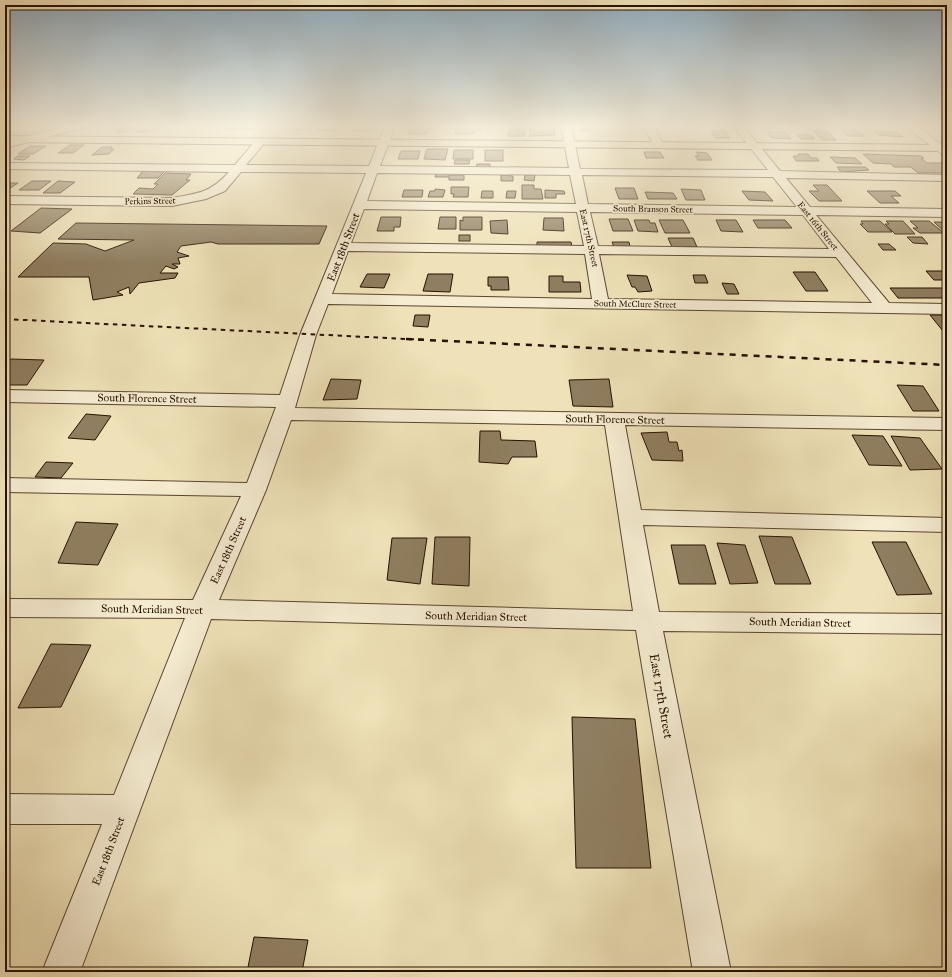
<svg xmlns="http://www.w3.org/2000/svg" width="952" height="977" viewBox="0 0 952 977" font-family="'IM FELL Great Primer',serif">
<rect width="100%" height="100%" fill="#efe2b8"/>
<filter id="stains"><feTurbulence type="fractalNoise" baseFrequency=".005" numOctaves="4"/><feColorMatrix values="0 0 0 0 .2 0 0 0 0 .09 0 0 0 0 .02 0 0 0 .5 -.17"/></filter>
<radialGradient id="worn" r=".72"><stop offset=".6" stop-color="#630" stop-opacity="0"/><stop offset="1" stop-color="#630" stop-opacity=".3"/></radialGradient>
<g fill="#8f7e60" stroke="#281100">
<polygon points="122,126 136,126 127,132 115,132"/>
<polygon points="143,126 158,126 150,132 136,132"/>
<polygon points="227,126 253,126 251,129 225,129"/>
<polygon points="298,126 313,126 310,130 296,130"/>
<polygon points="320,126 337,126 333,131 317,130"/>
<polygon points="354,126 370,126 368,131 351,131"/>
<polygon points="412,126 429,126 427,134 408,134"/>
<polygon points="454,126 467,126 481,127 481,131 475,131 474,134 455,134 457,128 453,128"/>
<polygon points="530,126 554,126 555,135 530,136"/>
<polygon points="762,126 776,126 778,129 764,129"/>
<rect x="580" y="128" width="10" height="3"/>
<polygon points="838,128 851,128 865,136 848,136"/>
<polygon points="509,129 524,129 525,136 508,136"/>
<polygon points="711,130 725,130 730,138 715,138"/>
<polygon points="813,131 827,131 836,140 822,140"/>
<polygon points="874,131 897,132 903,137 879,135"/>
<polygon points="767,132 785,132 791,139 772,138"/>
<polygon points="797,135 811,135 815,139 801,139"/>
<polygon points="70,145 84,145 73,153 58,153"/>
<polygon points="30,146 46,146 33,154 18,154"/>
<polygon points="102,147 112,147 110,149 114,149 109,154 92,155"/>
<polygon points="427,149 448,149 445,160 424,159"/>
<polygon points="454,150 473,150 473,159 453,159"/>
<rect x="485" y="150" width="18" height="11"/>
<polygon points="401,151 420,151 418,159 398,159"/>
<polygon points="644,152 660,152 664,158 646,158"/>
<polygon points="696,152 707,153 712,160 698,160 695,156 699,156"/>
<polygon points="798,154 808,154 811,158 817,158 819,161 796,161 793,156 799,156"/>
<polygon points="863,154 921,156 924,158 921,158 927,163 944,163 947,165 947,173 918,173 911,167 894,167 891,164 873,163"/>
<polygon points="18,156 30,156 24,160 14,159"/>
<polygon points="830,157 855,158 862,164 836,163"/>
<polygon points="455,160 470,160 469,164 454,164"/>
<polygon points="477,164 490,164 490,168 476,168"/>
<polygon points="837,167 865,167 869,170 841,172"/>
<polygon points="143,171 165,171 158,178 137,178"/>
<polygon points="165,173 191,174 186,180 190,180 172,195 133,194 139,188 153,189 158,184 154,184"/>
<polygon points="436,173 448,173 448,175 464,175 464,180 449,180 449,177 435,177"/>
<polygon points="501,175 513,176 513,181 501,181"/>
<polygon points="525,175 535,175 534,181 524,180"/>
<polygon points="32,181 51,181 39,190 19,190"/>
<polygon points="58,181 75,182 60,193 43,193"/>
<polygon points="5,183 18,183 9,189 5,189"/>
<polygon points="522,185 534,185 534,189 541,189 543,199 522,199"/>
<polygon points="813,185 827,185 842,201 819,201 809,191 819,191"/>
<polygon points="451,187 469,187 468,197 453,197 454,194 451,194"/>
<polygon points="615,188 634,188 638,199 619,199"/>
<polygon points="435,189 445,190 443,197 428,197 430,191 435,191"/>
<polygon points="681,189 701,190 705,200 686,200"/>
<polygon points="404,190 423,190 422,197 402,197"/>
<polygon points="545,190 564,191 565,194 556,194 556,198 545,198"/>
<polygon points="482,191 493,191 493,198 481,198"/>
<polygon points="507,191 516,191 515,198 506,198"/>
<polygon points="742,191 765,192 773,201 749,200"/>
<polygon points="867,191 895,191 901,196 891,196 899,203 880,203"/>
<polygon points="645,192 673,193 677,199 648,199"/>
<polygon points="41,208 72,209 40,233 11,231"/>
<polygon points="381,217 401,217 400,227 394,227 394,231 377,231"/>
<polygon points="440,217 456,217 456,229 438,229"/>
<polygon points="463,217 482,217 482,230 460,230 460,220 463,221"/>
<polygon points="544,218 563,218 564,231 543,230"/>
<polygon points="609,219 628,219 633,231 613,231"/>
<polygon points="507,220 508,234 491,233 490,221"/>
<polygon points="634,220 649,220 650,223 655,223 658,232 638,231"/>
<polygon points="659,220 683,220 690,233 665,233"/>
<polygon points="716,220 736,220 743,232 721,231"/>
<polygon points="753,220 785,220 792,228 758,228"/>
<polygon points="861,221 880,221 892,232 868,232 860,224 863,224"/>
<polygon points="886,221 903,221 915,234 895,234 885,224 889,224"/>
<polygon points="910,221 929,221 944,233 920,233 913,228 918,228"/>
<polygon points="934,222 947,222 947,234"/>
<polygon points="76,223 327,226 319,244 218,244 211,242 181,246 177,252 189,256 178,258 180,264 172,264 178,267 174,269 166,266 160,273 178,273 175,278 139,283 130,294 129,287 117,292 123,295 93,300 89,277 18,277 53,243 86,244 105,251 134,240 58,239"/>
<rect x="459" y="235" width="11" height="6"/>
<polygon points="907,237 922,237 928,244 913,243"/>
<polygon points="668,238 693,238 697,247 672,247"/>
<polygon points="537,242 571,242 572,247 537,247"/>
<polygon points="612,242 629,242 630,247 614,247"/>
<polygon points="878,244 889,244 896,250 883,250"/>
<polygon points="926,271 947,271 947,280 934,280"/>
<polygon points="793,272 815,272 828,291 806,291"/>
<polygon points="367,274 390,274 384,288 360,287"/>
<polygon points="428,274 453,274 450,292 423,291"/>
<polygon points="627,275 647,276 652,291 638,292 635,287 632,287"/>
<polygon points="693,275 705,275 708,283 695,283"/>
<polygon points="549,276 563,276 563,282 580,282 581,292 549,292"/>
<polygon points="488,277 508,277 509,290 491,290 491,286 488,286"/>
<polygon points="722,283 734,284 739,294 727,294"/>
<polygon points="890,288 947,288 947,298 898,298"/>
<polygon points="415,315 430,315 428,327 413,326"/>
<polygon points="930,315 947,315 947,336"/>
<polygon points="11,359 44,360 27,385 5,385 5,366"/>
<polygon points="331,379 361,380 357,399 323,400"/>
<polygon points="609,379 613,407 573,406 569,380"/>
<polygon points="897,385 923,386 939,411 913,411"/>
<polygon points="86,414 111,416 95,440 68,438"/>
<polygon points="480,431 500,431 501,440 535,441 537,457 512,457 508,464 479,462"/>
<polygon points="667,432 669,442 677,442 679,451 682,450 683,461 652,460 641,433"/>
<polygon points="852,435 883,436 902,466 869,465"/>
<polygon points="891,436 920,438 942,469 910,470"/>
<polygon points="46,462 73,463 61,478 35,477"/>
<polygon points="76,522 118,524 98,565 58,563"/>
<polygon points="759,536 792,537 811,584 775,584"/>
<polygon points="435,537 470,537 469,586 432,584"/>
<polygon points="392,538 427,538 420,584 387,580"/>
<polygon points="872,542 906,542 932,594 897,595"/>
<polygon points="717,543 745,545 758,583 730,584"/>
<polygon points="671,545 705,545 716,584 679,584"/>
<polygon points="51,644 91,645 61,707 18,708"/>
<polygon points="572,717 635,719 651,868 576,868"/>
<polygon points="254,937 308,940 302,972 247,972"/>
</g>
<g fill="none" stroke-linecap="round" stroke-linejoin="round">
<g stroke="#5a452e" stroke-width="2">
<g id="minor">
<polygon points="67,126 84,126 83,128 5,148 5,142"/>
<path d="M385,126H395L380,166L569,168L561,126H571L580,169L768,170L733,126H743L780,171L947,175V181L786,178L810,207L947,209V217L816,215L889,303L947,304V314L328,304L316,335L295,408L947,418V430L625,425L641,510L947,518V532L643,525L659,612L947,614V634L663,631L731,972H693L636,630L211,619L80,972H42L102,824H5V794L114,795L185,618L5,617V599L193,600L241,496L5,492V478L247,483L276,407L5,402V390L280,395L300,335L366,173L241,172L225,191L206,199L172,206L5,204V196L172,198C199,193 210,193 229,172L5,169V163L235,165L257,139L261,138L266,141L246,165L369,166ZM377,173L570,175L576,204L367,201ZM582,175L773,177L797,207L588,204ZM364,209L577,212L584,246L351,243ZM590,212L803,215L829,249L598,246ZM348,251L585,254L592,299L332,294ZM599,254L836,257L872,303L608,299ZM291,420L605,425L633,611L219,600L266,490Z"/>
<polygon points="644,126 654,126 663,144 662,146 654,146"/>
<polygon points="905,126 916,126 947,148 947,156 943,155"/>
</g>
</g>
<g stroke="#281100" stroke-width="2">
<polygon id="major" points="5,136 947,145 947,151 5,142"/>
</g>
<use href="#minor" fill="#f5ecd1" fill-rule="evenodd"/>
<use href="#major" fill="#efe2b8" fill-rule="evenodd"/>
<polyline stroke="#281100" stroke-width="2" stroke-dasharray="4.5 4.5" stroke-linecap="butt" points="5,319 427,340"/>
<polyline stroke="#281100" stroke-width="2.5" stroke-dasharray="6 6" stroke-linecap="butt" points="406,339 947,365"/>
</g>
<linearGradient id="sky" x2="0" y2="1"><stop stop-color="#8faabc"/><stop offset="0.48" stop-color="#f8f2df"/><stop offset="1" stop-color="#f8f2df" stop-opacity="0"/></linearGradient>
<rect width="952" height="263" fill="url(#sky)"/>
<g text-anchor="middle" stroke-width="3.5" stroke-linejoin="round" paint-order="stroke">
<g font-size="9" fill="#281100" stroke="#f5ecd1">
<text transform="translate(150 201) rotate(-1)" y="3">Perkins Street</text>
<text transform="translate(653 209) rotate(1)" y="3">South Branson Street</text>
<text transform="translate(818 226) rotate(51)" y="3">East 16th Street</text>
<text transform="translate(589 238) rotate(77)" y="3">East 17th Street</text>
<text transform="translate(635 304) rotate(1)" y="3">South McClure Street</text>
</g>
<g font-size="11" fill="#281100" stroke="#f5ecd1">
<text transform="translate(343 247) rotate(-69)" y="4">East 18th Street</text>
<text transform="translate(147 398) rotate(1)" y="4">South Florence Street</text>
<text transform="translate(615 419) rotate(1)" y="4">South Florence Street</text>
<text transform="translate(228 550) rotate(-66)" y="4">East 18th Street</text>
<text transform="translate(152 609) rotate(1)" y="4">South Meridian Street</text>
<text transform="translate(476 616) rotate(1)" y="4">South Meridian Street</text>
<text transform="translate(800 622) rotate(1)" y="4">South Meridian Street</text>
<text transform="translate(108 851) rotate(-69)" y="4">East 18th Street</text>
</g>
<g font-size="13" fill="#281100" stroke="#f5ecd1">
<text transform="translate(662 696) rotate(80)" y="5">East 17th Street</text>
</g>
</g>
<rect width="952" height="977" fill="none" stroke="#efe2b8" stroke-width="20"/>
<rect x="6" y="6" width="940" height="965" fill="none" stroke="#281100" stroke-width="2"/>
<rect x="10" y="10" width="932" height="957" fill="none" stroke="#281100"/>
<rect width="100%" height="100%" filter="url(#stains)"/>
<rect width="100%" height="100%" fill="url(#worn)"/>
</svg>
